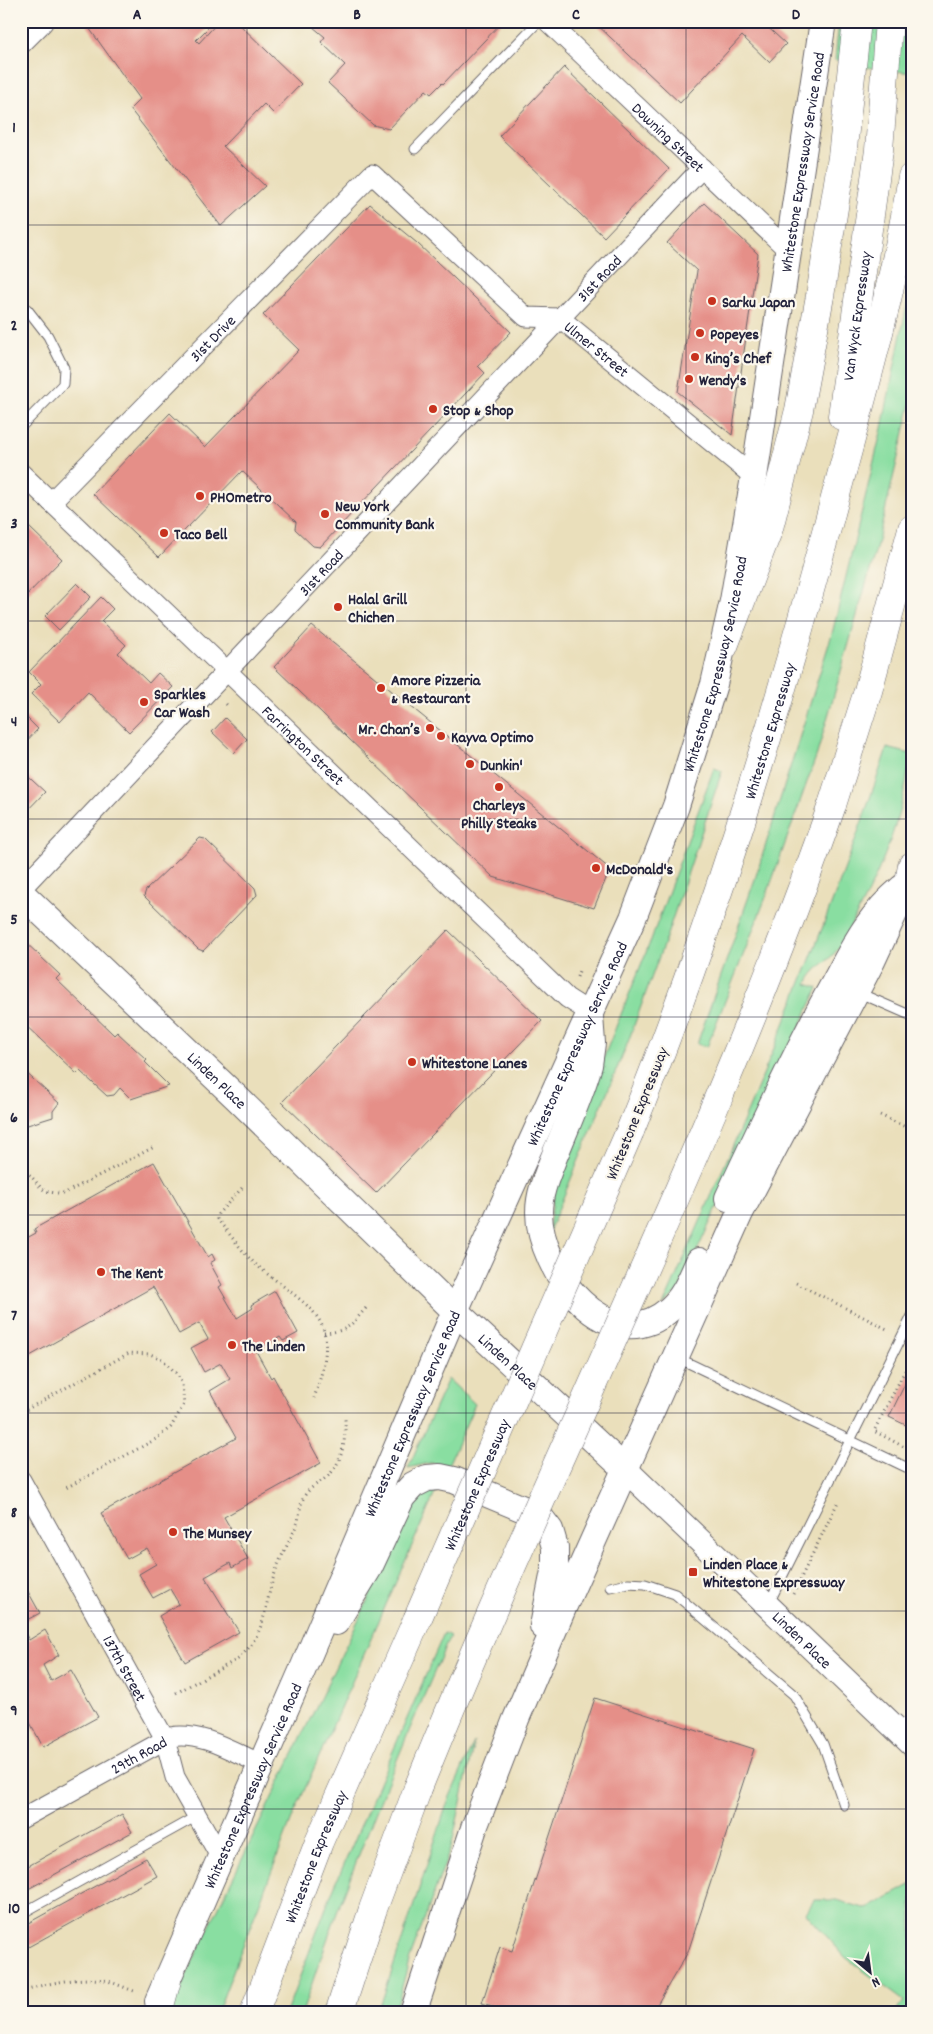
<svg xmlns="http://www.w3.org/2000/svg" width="933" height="2034" viewBox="0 0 933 2034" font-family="Dekko,sans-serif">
<rect width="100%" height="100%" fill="#fbf7ec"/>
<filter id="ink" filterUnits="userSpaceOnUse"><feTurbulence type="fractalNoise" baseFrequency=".02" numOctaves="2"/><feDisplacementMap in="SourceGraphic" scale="10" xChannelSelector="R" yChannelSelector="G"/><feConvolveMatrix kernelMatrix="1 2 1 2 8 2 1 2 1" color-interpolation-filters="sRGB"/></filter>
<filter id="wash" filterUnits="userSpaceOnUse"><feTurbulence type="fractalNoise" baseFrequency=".0096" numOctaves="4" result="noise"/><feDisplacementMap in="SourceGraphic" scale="20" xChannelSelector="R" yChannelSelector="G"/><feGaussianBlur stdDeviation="1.12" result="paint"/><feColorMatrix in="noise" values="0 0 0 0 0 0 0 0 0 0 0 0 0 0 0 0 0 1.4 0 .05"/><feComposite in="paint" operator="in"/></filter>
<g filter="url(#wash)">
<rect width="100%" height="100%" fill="#eadfbb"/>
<g fill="#89dea1" stroke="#56806e">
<polygon points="839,21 912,21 912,73 841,64 841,61 835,60"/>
<polygon points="912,280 912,399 875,553 817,754 766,897 707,1047 697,1044 755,879 832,634 882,428"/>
<path d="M887,748L911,754C899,834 877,879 838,949C829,961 812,970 807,984L818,988L679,1290L663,1306C744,1122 824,939 887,748Z"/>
<polygon points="714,768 722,771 668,932 628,1042 548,1234 557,1173 651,940"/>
<polygon points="448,1379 475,1404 448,1465 430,1463 408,1468"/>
<polygon points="436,1491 293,1816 217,2013 170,2013 195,1956 365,1606 402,1522 414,1504 428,1493"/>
<path d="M444,1633L450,1636C396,1759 344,1885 302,2013H286L332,1892Z"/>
<polygon points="474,1742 452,1844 409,1961 395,2013 378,2013 448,1801"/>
<polygon points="912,1884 912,1960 909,1964 912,1969 912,2013 895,2013 904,2001 845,1957 806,1913 814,1900 837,1900 867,1909"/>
</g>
<g id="blocks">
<g fill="#e58f88">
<polygon points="84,21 215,21 196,40 199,43 219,21 236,21 301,84 273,113 264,104 223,146 265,186 221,226 130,109 140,99"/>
<polygon points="306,21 503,21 443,84 442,83 431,94 426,90 389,129 373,125 328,83 345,65 321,42 325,37"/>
<polygon points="593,21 761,21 786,44 769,62 742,36 680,103"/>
<polygon points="564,67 669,169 604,237 499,136"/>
<polygon points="704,203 758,254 732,435 678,392 697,271 667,243"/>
<polygon points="370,204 417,243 511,332 478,366 485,373 320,547 313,546 295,529 296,522 242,471 159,557 93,494 170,413 205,447 299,350 263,315"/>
<polygon points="28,526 62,559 21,601 21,533"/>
<polygon points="77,583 91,597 59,630 45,616"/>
<polygon points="101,597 113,609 101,621 126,645 118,653 149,683 158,673 173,687 129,732 88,692 60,722 31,694 41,684 29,672"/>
<polygon points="312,626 610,869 594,908 493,877 274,667"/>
<polygon points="26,717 38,729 21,747 21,722"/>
<polygon points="225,718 247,739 234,753 212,732"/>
<polygon points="21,770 45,792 21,817"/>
<polygon points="200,838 205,839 255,888 257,895 203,951 198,949 144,896 146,890"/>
<polygon points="448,930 542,1021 376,1193 282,1102"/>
<polygon points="21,938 60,975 56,979 114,1035 117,1032 147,1060 145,1062 169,1086 131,1099 120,1088 114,1095 107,1096 80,1071 77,1074 21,1021"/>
<polygon points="21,1068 59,1103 53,1111 53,1117 21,1127"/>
<polygon points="154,1162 208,1257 212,1254 215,1260 210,1263 222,1285 219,1287 237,1318 253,1308 251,1305 275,1291 298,1333 283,1341 280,1337 256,1351 271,1378 273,1376 321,1463 224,1517 248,1559 232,1568 230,1563 205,1577 239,1632 185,1662 159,1616 179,1604 170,1589 153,1598 139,1574 156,1564 147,1548 127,1559 101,1513 236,1438 210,1391 230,1379 221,1363 204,1372 191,1348 208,1339 199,1323 179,1334 153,1287 21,1361 21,1241 36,1233 34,1229"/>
<polygon points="912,1361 912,1428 889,1417 905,1384"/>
<polygon points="21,1579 40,1613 21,1623"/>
<polygon points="21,1627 29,1640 45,1630 59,1655 43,1665 51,1681 71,1670 98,1717 43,1747 26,1715 29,1713 21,1699"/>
<polygon points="595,1698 754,1749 688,1952 652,2013 491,2013 493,2006 482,2003 500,1947 512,1951"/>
<polygon points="122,1814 132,1832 21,1893 21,1870"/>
<polygon points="146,1858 157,1876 21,1951 21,1927"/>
</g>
</g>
</g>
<g filter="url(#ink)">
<use href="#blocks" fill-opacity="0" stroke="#686468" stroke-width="1"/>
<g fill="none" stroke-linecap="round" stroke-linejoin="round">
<g stroke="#686468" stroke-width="11">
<g id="service">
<polyline points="415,149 539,21"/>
<polyline points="21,427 63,384 64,368 48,336 27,309"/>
<polyline points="857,992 912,1016"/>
<polyline points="678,1358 912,1470"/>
<polyline points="610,1587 628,1583 645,1584 675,1594 794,1695 823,1744 844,1805"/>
<polyline points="768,1605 912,1316"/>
<polyline points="21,1914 197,1816"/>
</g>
</g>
<g stroke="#686468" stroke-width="21">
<g id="minor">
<path id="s1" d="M547,21L789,251"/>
<path id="s2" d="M21,473L567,998L589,1012"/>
<path id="s3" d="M51,502L372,174L526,317L560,318L754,477"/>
<path id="s4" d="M21,889L702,168"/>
<path id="s5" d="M21,1480L165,1739L175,1777L221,1858"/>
<path id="s6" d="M21,1819L170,1737C201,1731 233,1752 261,1764"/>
</g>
</g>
<g stroke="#686468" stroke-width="26">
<g id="tertiary">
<polyline points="21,41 41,21"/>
<path id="s7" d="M625,1469L912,1744"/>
</g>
</g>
<g stroke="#686468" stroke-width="28">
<g id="secondary">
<path id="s8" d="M21,893L236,1097L455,1311L625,1469"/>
<path d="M590,1016L592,1043L589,1065C580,1097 566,1127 554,1157C547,1175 539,1193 539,1212C539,1270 608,1363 670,1309C685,1296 691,1278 699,1261"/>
<path d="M728,1198C760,1130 791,1062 827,996C851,953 864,920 902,888"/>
<polyline points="336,1622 369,1568 402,1497 413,1485 427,1478 440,1477 454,1480 533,1513 540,1517 550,1530 555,1547 555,1566 543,1626"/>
<path id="s9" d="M158,2001L302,1671L455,1311L633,918L676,806L714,684L733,601L754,477L823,21"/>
<polyline points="413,2013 474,1828 516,1719 563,1608 740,1213 872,961 912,875"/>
</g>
</g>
<g stroke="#686468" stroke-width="29">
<g id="motorway">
<path id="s10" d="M842,416L879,150L889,21"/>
<polyline points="724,646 769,528 799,410 820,296 842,157 857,21"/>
<polyline points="832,805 868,691 912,529"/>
<polyline points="909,882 912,866"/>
<path id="s11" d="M630,1131C711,931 774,725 830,517C860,404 893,292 912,177"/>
<polyline points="158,2013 167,1980"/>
<path id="s12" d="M254,2013L319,1842L417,1620"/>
<polyline points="339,2013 373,1909 418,1788"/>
</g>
</g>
<g stroke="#686468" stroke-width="3" stroke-dasharray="1 4" stroke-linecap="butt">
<polyline points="226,704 229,707"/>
<polyline points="577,977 579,971"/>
<polyline points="880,1115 912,1130"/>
<path d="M21,1169C44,1182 33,1194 65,1193L154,1147"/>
<path d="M242,1188L218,1214L217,1219C231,1235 244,1255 260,1268C318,1315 342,1317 314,1398"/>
<polyline points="796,1283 889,1330"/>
<path d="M324,1333C349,1331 350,1326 366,1308"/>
<polyline points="912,1357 874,1431 912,1451"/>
<polyline points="22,1412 129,1353 150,1354 162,1359 177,1374 182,1384 184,1404 171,1427 156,1439 64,1489"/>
<polyline points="21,1545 22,1545"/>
<polyline points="793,1594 839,1500"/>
<path d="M176,1693L238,1659C269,1631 263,1605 276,1570C282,1553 292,1538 298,1521C300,1513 300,1503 305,1495C311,1486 320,1483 328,1476C343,1462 346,1438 345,1419"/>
<path d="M21,1991C44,1984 85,1975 108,1981C117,1984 125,1988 134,1991"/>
</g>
<use href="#service" stroke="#fff" stroke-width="9"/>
<use href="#minor" stroke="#fff" stroke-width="19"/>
<use href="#tertiary" stroke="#fff" stroke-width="24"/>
<use href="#secondary" stroke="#fff" stroke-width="26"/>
<use href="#motorway" stroke="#fff" stroke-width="28"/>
<g stroke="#686468" stroke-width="29" stroke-linecap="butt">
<g id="motorway-bridge">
<path id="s13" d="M417,1620L630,1131"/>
<path d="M418,1788C551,1458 715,1141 832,805"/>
</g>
</g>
<use href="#motorway-bridge" stroke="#fff" stroke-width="28"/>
</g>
</g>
<path fill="none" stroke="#22223b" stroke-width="1" stroke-opacity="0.55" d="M247,21V2013M466,21V2013M686,21V2013M21,225H912M21,423H912M21,621H912M21,819H912M21,1017H912M21,1215H912M21,1413H912M21,1611H912M21,1809H912"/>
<g fill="#c8321e" stroke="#fbf7ec" stroke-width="2">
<circle cx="712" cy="301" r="5"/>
<circle cx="700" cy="333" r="5"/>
<circle cx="695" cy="357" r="5"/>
<circle cx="689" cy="379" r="5"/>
<circle cx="433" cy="409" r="5"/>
<circle cx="200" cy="496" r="5"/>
<circle cx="325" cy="514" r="5"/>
<circle cx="164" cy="533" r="5"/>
<circle cx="338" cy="607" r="5"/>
<circle cx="381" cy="688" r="5"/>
<circle cx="144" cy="702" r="5"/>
<circle cx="430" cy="728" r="5"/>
<circle cx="441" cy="736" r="5"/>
<circle cx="470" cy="764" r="5"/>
<circle cx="499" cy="787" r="5"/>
<circle cx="596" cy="868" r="5"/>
<circle cx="412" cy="1062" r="5"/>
<circle cx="101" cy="1272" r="5"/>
<circle cx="232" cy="1345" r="5"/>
<circle cx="173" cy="1532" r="5"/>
<rect x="688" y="1567" width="10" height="10" rx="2.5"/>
</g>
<g text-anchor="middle" stroke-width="4.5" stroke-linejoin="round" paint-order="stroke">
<g font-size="16" fill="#22223b" stroke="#fbf7ec">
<text dy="6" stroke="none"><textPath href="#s1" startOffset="168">Downing Street</textPath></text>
<text dy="6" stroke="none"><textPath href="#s9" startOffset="1960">Whitestone Expressway Service Road</textPath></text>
<text dy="6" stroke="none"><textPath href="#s4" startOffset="841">31st Road</textPath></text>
<text dy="6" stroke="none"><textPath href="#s10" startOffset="101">Van Wyck Expressway</textPath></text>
<text dy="6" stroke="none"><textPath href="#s3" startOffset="230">31st Drive</textPath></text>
<text dy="6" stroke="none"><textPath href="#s3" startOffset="751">Ulmer Street</textPath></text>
<text dy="6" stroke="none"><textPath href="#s4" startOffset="436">31st Road</textPath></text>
<text dy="6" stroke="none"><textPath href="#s9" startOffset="1450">Whitestone Expressway Service Road</textPath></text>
<text dy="6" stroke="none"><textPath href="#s11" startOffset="424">Whitestone Expressway</textPath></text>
<text dy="6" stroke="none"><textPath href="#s2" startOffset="392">Farrington Street</textPath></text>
<text dy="6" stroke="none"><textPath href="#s9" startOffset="1045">Whitestone Expressway Service Road</textPath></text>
<text dy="6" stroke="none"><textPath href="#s8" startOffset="271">Linden Place</textPath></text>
<text transform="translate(636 1113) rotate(-68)" y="6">Whitestone Expressway</text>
<text dy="6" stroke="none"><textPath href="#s8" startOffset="676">Linden Place</textPath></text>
<text dy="6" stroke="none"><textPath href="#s9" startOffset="640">Whitestone Expressway Service Road</textPath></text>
<text dy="6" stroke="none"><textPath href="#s13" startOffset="148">Whitestone Expressway</textPath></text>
<text dy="6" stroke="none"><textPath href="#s7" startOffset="246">Linden Place</textPath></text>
<text dy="6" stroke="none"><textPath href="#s5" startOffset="215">137th Street</textPath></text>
<text dy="6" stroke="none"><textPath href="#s6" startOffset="134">29th Road</textPath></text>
<text dy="6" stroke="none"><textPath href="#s9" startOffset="235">Whitestone Expressway Service Road</textPath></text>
<text dy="6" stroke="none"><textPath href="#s12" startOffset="168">Whitestone Expressway</textPath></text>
</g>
<g font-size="16" font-weight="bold" fill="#22223b" stroke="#fbf7ec" text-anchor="start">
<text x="722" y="307">Sarku Japan</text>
<text x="710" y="339">Popeyes</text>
<text x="705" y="363">King’s Chef</text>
<text x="699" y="385">Wendy's</text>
<text x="443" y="415">Stop &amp; Shop</text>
<text x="210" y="502">PHOmetro</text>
<text x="335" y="511">New York<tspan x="335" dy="18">Community Bank</tspan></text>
<text x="174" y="539">Taco Bell</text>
<text x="348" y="604">Halal Grill<tspan x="348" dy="18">Chichen</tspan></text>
<text x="391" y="685">Amore Pizzeria<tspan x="391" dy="18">&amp; Restaurant</tspan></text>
<text x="154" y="699">Sparkles<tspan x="154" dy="18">Car Wash</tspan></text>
<text x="420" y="734" text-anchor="end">Mr. Chan’s</text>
<text x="451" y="742">Kayva Optimo</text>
<text x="480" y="770">Dunkin'</text>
<text x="499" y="810" text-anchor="middle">Charleys<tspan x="499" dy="18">Philly Steaks</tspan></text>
<text x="606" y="874">McDonald's</text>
<text x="422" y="1068">Whitestone Lanes</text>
<text x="111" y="1278">The Kent</text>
<text x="242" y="1351">The Linden</text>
<text x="183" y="1538">The Munsey</text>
<text x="703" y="1569">Linden Place &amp;<tspan x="703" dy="18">Whitestone Expressway</tspan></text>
</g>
</g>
<rect width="933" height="2034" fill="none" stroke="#fbf7ec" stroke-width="55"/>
<g transform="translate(870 1972) rotate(151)" stroke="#fbf7ec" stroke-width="4" paint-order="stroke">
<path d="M0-4L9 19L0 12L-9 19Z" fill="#22223b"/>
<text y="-8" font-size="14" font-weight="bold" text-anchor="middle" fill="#22223b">N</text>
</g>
<rect x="28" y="28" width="878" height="1978" fill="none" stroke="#22223b" stroke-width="2"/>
<g font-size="16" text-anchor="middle" font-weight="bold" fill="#22223b">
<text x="137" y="19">A</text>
<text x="357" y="19">B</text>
<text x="576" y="19">C</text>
<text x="796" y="19">D</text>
<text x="14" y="132">1</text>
<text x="14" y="330">2</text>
<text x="14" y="528">3</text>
<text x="14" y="726">4</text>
<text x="14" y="924">5</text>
<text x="14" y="1122">6</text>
<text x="14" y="1320">7</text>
<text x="14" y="1517">8</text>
<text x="14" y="1715">9</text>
<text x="14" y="1913">10</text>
</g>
</svg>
